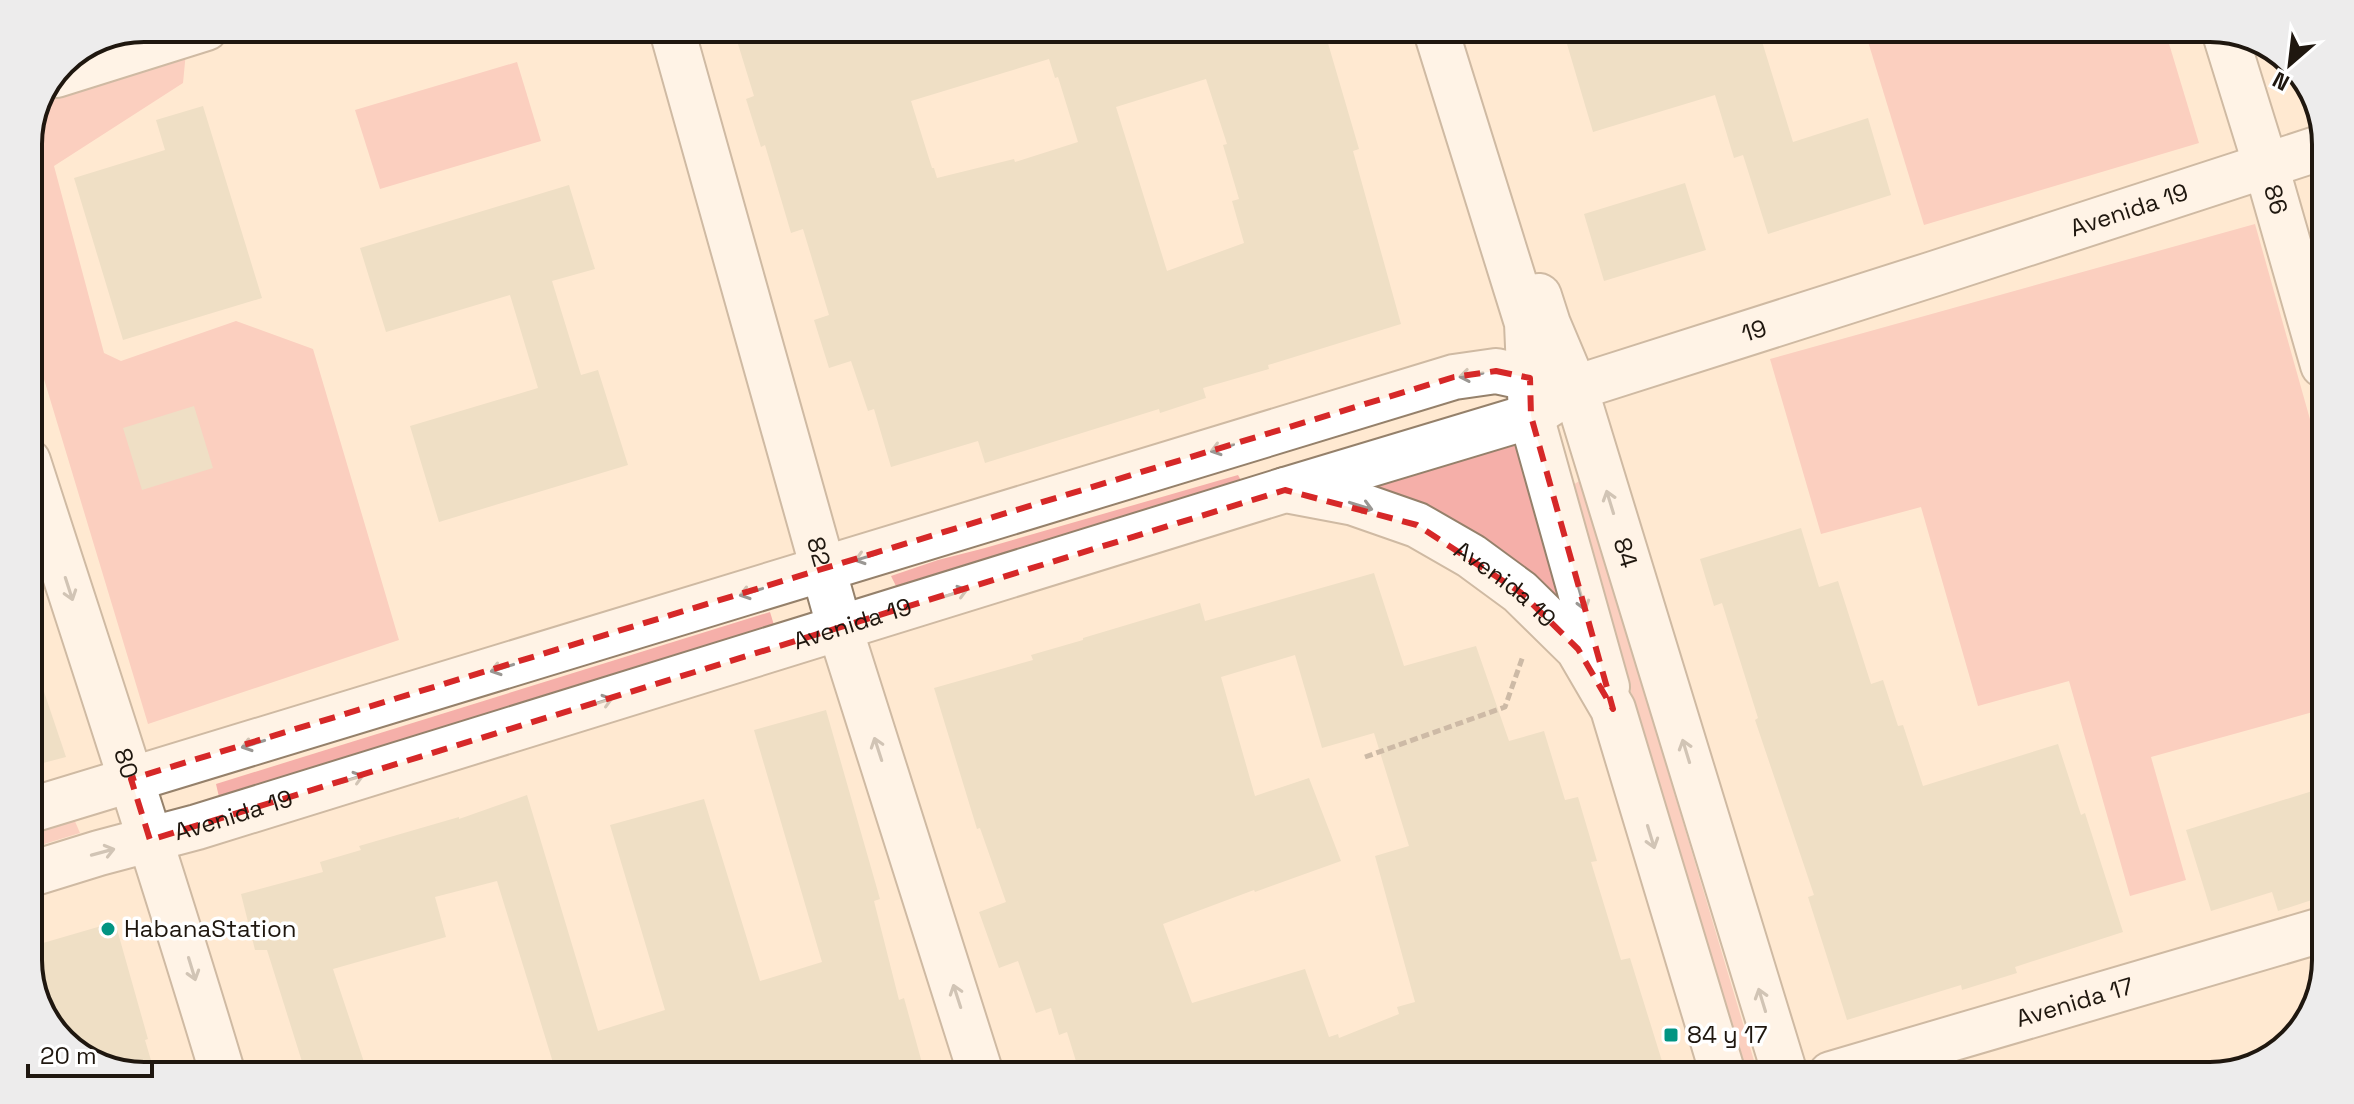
<svg xmlns="http://www.w3.org/2000/svg" width="2354" height="1104" viewBox="0 0 2354 1104" font-family="'Space Grotesk',sans-serif">
<rect width="100%" height="100%" fill="#ffe9d1"/>
<g fill="#f5afa9">
<polygon points="1866,35 2167,37 2199,143 1924,225"/>
<polygon points="186,52 183,83 54,166 104,353 121,361 236,321 313,349 399,640 148,724 28,326 28,137 46,97"/>
<polygon points="517,62 541,141 380,189 355,110"/>
<polygon points="2255,224 2322,462 2320,710 2151,757 2186,880 2130,896 2069,681 1978,706 1921,507 1821,534 1770,359"/>
<polygon points="1531,416 1601,689 1520,592 1285,490"/>
<polygon points="1238,475 1243,484 1128,515 897,588 891,576 938,560 985,548"/>
<polygon points="1581,480 1758,1074 1747,1074 1633,697 1613,648 1568,488"/>
<polygon points="770,612 774,625 219,797 216,784"/>
<polygon points="74,819 80,833 28,849 28,833"/>
</g>
<g fill="#dcd2b6" fill-rule="evenodd">
<path d="M734,31L1325,33L1359,149L1353,151L1401,324L1268,365L1269,369L1203,388L1206,398L1160,413L1159,409L985,463L978,441L891,467L874,409L868,411L851,361L829,368L814,320L829,315L803,229L791,233L765,145L761,147L746,99L754,96ZM1049,59L1055,78L1058,77L1078,142L1015,162L1014,159L937,178L934,168H932L911,101ZM1206,79L1227,144L1223,145L1239,199L1232,201L1244,243L1167,271L1116,107Z"/>
<polygon points="1564,34 1760,35 1793,142 1868,118 1891,195 1768,234 1743,155 1734,158 1715,95 1593,132"/>
<polygon points="203,106 262,298 123,340 74,178 165,150 156,120"/>
<polygon points="1685,183 1706,250 1604,281 1584,214"/>
<polygon points="569,185 595,269 552,281 581,375 598,370 628,465 439,522 410,426 538,388 510,295 386,332 360,248"/>
<polygon points="194,406 213,468 142,490 123,428"/>
<polygon points="1801,528 1819,587 1838,581 1871,684 1883,680 1898,726 1903,725 1923,786 2058,744 2081,815 2085,813 2123,932 2015,967 2017,973 1962,990 1961,985 1847,1020 1808,897 1814,895 1755,720 1758,718 1722,603 1714,606 1700,559"/>
<path d="M1374,573L1404,666L1476,646L1509,741L1544,731L1565,800L1578,797L1597,861L1591,862L1621,960L1630,958L1666,1074L1079,1071L1067,1032L1059,1035L1051,1008L1036,1013L1018,961L999,968L979,912L1006,902L980,828L977,829L934,688L1033,660L1031,655L1083,640V638L1200,603L1205,621ZM1295,655L1322,748L1374,733L1409,846L1375,856L1415,1002L1397,1007L1399,1014L1339,1038L1338,1034L1329,1037L1305,969L1192,1003L1163,924L1254,890L1255,892L1341,861L1309,778L1255,796L1221,677Z"/>
<polygon points="34,662 66,757 28,767 28,663"/>
<polygon points="826,710 880,899 874,901 899,1000 904,998 924,1070 555,1069 497,881 435,897 446,937 333,969 366,1068 304,1068 267,950 255,950 241,894 323,872 320,862 361,850 359,846 459,817 459,819 527,795 598,1031 665,1010 610,825 704,799 760,981 822,962 754,730"/>
<polygon points="2319,789 2318,898 2278,911 2272,892 2211,911 2186,830"/>
<polygon points="115,922 148,1039 145,1040 153,1067 99,1067 48,1025 28,968 28,950 44,945 43,943"/>
</g>
<g fill="none" stroke-linecap="round" stroke-linejoin="round">
<g stroke="#95816b" stroke-width="48">
<g id="minor">
<path id="s1" d="M672,30L840,629L980,1071"/>
<path id="s2" d="M2226,37L2266,166L2323,365"/>
<polyline points="56,75 206,28"/>
<path id="s3" d="M1575,388L1933,274L2326,146"/>
<path id="s4" d="M28,461C93,663 160,864 221,1068"/>
<path id="s5" d="M1831,1074L2318,931"/>
</g>
</g>
<g stroke="#95816b" stroke-width="48">
<g id="tertiary">
<polyline points="1437,34 1527,323 1531,416 1607,687"/>
<polyline points="1285,490 1531,416 1575,388 1548,324 1539,296"/>
</g>
</g>
<g stroke="#95816b" stroke-width="48">
<g id="secondary">
<path id="s6" d="M28,811L1454,377L1496,371L1575,388L1785,1074"/>
<path id="s7" d="M28,875L99,853L197,827L1285,490L1354,503L1417,525L1471,556L1520,592L1578,649L1613,709L1723,1074"/>
</g>
</g>
<polyline stroke="#908171" stroke-width="5" stroke-dasharray="8 4" stroke-linecap="butt" points="1365,757 1505,707 1523,656"/>
<use href="#minor" stroke="#fff" stroke-width="44"/>
<use href="#tertiary" stroke="#fff" stroke-width="44"/>
<use href="#secondary" stroke="#fff" stroke-width="44"/>
</g>
<defs><path id="oneway-shaft" d="M-6 0H5M1.5-3L5.5 0L1.5 3" fill="none" stroke-width="1.6" stroke-linecap="round" stroke-linejoin="round" transform="scale(2)"/></defs>
<g stroke="#9a9793">
<use href="#oneway-shaft" transform="translate(1471 375) rotate(171)"/>
<use href="#oneway-shaft" transform="translate(1222 448) rotate(163)"/>
<use href="#oneway-shaft" transform="translate(1610 502) rotate(-107)"/>
<use href="#oneway-shaft" transform="translate(1361 506) rotate(17)"/>
<use href="#oneway-shaft" transform="translate(866 557) rotate(163)"/>
<use href="#oneway-shaft" transform="translate(69 589) rotate(72)"/>
<use href="#oneway-shaft" transform="translate(751 592) rotate(163)"/>
<use href="#oneway-shaft" transform="translate(956 593) rotate(-17)"/>
<use href="#oneway-shaft" transform="translate(1582 599) rotate(74)"/>
<use href="#oneway-shaft" transform="translate(502 668) rotate(163)"/>
<use href="#oneway-shaft" transform="translate(601 702) rotate(-17)"/>
<use href="#oneway-shaft" transform="translate(253 744) rotate(163)"/>
<use href="#oneway-shaft" transform="translate(878 749) rotate(-108)"/>
<use href="#oneway-shaft" transform="translate(1686 751) rotate(-107)"/>
<use href="#oneway-shaft" transform="translate(352 779) rotate(-17)"/>
<use href="#oneway-shaft" transform="translate(1651 837) rotate(73)"/>
<use href="#oneway-shaft" transform="translate(103 852) rotate(-15)"/>
<use href="#oneway-shaft" transform="translate(192 969) rotate(73)"/>
<use href="#oneway-shaft" transform="translate(957 996) rotate(-108)"/>
<use href="#oneway-shaft" transform="translate(1762 1000) rotate(-107)"/>
</g>
<path d="M0 0H2354V1104H0ZM1496,371L1530,378L1531,416L1613,709L1578,649L1520,592L1417,525L1285,490L150,840L131,779L1454,377Z" fill="#ffe9d1" fill-opacity=".55" fill-rule="evenodd"/>
<path fill="none" stroke="#d62828" stroke-width="6" stroke-dasharray="16 10" stroke-linejoin="round" d="M1496,371L1530,378L1531,416L1613,709L1578,649L1520,592L1417,525L1285,490L150,840L131,779L1454,377Z"/>
<g fill="#019482" stroke="#fff" stroke-width="3">
<circle cx="108" cy="929" r="8"/>
<rect x="1663" y="1027" width="16" height="16" rx="4"/>
</g>
<g text-anchor="middle" stroke-width="7" stroke-linejoin="round" paint-order="stroke">
<g font-size="24" fill="#1f170f" stroke="#fff">
<text dy="8" stroke="none"><textPath href="#s2" startOffset="170">86</textPath></text>
<text dy="8" stroke="none"><textPath href="#s3" startOffset="582">Avenida 19</textPath></text>
<text dy="8" stroke="none"><textPath href="#s3" startOffset="188">19</textPath></text>
<text dy="8" stroke="none"><textPath href="#s1" startOffset="542">82</textPath></text>
<text dy="8" stroke="none"><textPath href="#s6" startOffset="1786">84</textPath></text>
<text dy="8" stroke="none"><textPath href="#s7" startOffset="1558">Avenida 19</textPath></text>
<text dy="8" stroke="none"><textPath href="#s7" startOffset="862">Avenida 19</textPath></text>
<text dy="8" stroke="none"><textPath href="#s4" startOffset="318">80</textPath></text>
<text dy="8" stroke="none"><textPath href="#s7" startOffset="214">Avenida 19</textPath></text>
<text dy="8" stroke="none"><textPath href="#s5" startOffset="254">Avenida 17</textPath></text>
</g>
<g font-size="24" fill="#1f170f" stroke="#fff" text-anchor="start">
<text x="124" y="937">HabanaStation</text>
<text x="1687" y="1043">84 y 17</text>
</g>
</g>
<path d="M0 0H2354V1104H0ZM144 42H2210A102 102 0 0 1 2312 144V960A102 102 0 0 1 2210 1062H144A102 102 0 0 1 42 960V144A102 102 0 0 1 144 42Z" fill="#edecec" fill-rule="evenodd"/>
<path fill="none" stroke="#1f170f" stroke-width="4" d="M144 42H2210A102 102 0 0 1 2312 144V960A102 102 0 0 1 2210 1062H144A102 102 0 0 1 42 960V144A102 102 0 0 1 144 42Z"/>
<g transform="translate(2290 64) rotate(208)" stroke="#ffffff" stroke-width="6" paint-order="stroke">
<path d="M0-6L14 30L0 20L-14 30Z" fill="#1f170f"/>
<text y="-12" font-size="22" font-weight="bold" text-anchor="middle" fill="#1f170f">N</text>
</g>
<path d="M28 1064v12h124v-12" fill="none" stroke="#1f170f" stroke-width="4"/>
<text x="40" y="1064" font-size="24" fill="#1f170f" stroke="#ffffff" stroke-width="6" paint-order="stroke">20 m</text>
</svg>
